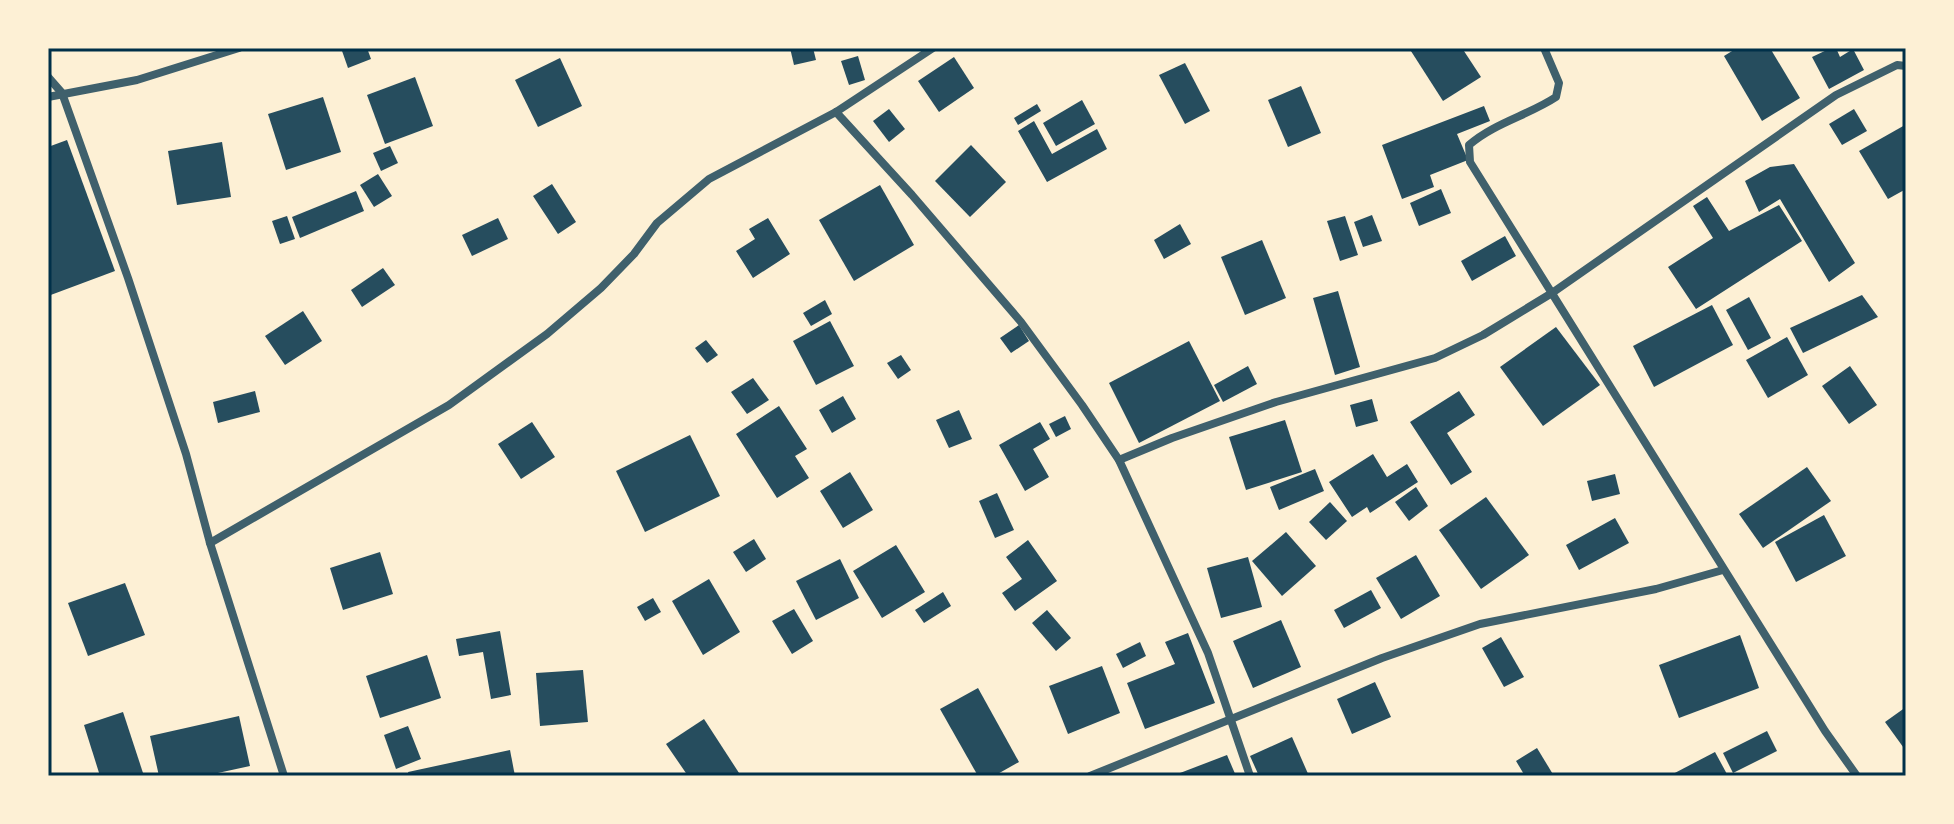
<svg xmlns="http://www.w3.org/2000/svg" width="1954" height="824" viewBox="0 0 1954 824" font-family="Jost,sans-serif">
<rect width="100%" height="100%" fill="#fdf0d5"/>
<g fill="#264d5e">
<polygon points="341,48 367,48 371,59 348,68"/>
<polygon points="790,48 813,48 816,60 794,65"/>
<polygon points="1409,48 1462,48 1481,77 1443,101"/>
<polygon points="1737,48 1770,48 1800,98 1762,121 1724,56"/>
<polygon points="1831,48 1836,48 1840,57 1853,49 1864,70 1829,89 1812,57"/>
<polygon points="858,56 865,80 849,85 841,61"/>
<polygon points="954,57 974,88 939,112 918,81"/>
<polygon points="560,58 582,106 538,127 515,80"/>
<polygon points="1185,63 1210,111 1185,124 1159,75"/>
<polygon points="415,77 433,126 385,144 367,95"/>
<polygon points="1301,86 1321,133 1288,147 1268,100"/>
<polygon points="323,97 341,152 286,170 268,114"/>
<polygon points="1082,100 1095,124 1056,146 1043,123"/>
<polygon points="1037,104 1041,111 1018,125 1014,118"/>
<polygon points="1484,106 1490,121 1457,134 1468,160 1430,175 1434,187 1402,199 1382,145"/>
<polygon points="889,109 905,129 889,142 873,121"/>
<polygon points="1854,109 1867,131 1842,145 1829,124"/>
<polygon points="1034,121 1052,154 1097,129 1107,149 1047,182 1018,131"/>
<polygon points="1905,125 1906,189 1888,199 1859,151"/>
<polygon points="67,140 115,271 48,296 48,147"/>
<polygon points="222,142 231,197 177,205 168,151"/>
<polygon points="971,145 1006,182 970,217 935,181"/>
<polygon points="390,146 398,163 381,171 373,153"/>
<polygon points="1794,164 1855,263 1829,282 1780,199 1759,212 1745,181 1770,167"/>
<polygon points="378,174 392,196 374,207 360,185"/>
<polygon points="552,184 576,222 558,234 533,196"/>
<polygon points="880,185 914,245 854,281 819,220"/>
<polygon points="1441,189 1451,213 1419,226 1410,203"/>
<polygon points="356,191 364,211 300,238 292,217"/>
<polygon points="1707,197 1729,231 1779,205 1802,241 1696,309 1668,267 1713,238 1693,206"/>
<polygon points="1372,215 1382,241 1363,247 1354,222"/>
<polygon points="287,216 295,239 280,244 272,221"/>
<polygon points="1345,216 1358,255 1340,261 1327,221"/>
<polygon points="498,218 508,239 472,256 462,235"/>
<polygon points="768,218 790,254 753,278 736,251 755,239 749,229"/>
<polygon points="1180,224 1191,244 1164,259 1154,240"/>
<polygon points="1505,236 1516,256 1472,281 1461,261"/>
<polygon points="1262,240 1286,298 1245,315 1221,257"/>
<polygon points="383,268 395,285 362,307 351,290"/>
<polygon points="1338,291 1360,367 1335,375 1313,298"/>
<polygon points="1862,295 1878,317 1803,353 1790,328"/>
<polygon points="1749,297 1771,338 1748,350 1726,310"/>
<polygon points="825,300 832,314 811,326 803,313"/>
<polygon points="1712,305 1733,345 1654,387 1633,346"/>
<polygon points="303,311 322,341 285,365 265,336"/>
<polygon points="830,321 854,366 816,385 793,341"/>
<polygon points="1019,325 1029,341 1011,353 1000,338"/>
<polygon points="1556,327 1600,385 1543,426 1500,367"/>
<polygon points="1787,337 1808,375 1768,398 1746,360"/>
<polygon points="706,340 718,355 707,363 695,348"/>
<polygon points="1189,341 1220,401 1139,443 1109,383"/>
<polygon points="901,355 911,370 898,379 887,363"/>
<polygon points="1248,366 1257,384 1223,402 1214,385"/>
<polygon points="1850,366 1877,405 1849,424 1822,386"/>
<polygon points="753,378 769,400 747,414 731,392"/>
<polygon points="255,391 260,412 218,423 213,402"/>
<polygon points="1459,391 1475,415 1447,433 1472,472 1451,485 1410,422"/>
<polygon points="843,396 856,419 832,433 819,410"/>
<polygon points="1372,399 1378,421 1356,427 1350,405"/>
<polygon points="779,406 807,449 795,456 809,478 777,498 736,434"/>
<polygon points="959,410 972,439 949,448 936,420"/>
<polygon points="1065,416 1071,429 1056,437 1049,424"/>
<polygon points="1285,420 1302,472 1246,490 1229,437"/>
<polygon points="532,422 555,457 521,479 498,444"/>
<polygon points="1040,422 1050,439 1033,449 1049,477 1025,491 999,445"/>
<polygon points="690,435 720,496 645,532 616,471"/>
<polygon points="1373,454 1387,477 1407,464 1418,482 1370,513 1367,507 1352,517 1329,482"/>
<polygon points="1807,467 1831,501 1763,548 1739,514"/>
<polygon points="1315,469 1324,491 1279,510 1270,487"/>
<polygon points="850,472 873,510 843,528 820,491"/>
<polygon points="1615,474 1620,494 1592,501 1587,481"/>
<polygon points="1416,487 1428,506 1409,521 1395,502"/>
<polygon points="997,493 1014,530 995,538 979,501"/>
<polygon points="1486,497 1529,555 1481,589 1439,530"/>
<polygon points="1330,502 1347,521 1326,540 1309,522"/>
<polygon points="1824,515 1846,556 1796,582 1775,542"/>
<polygon points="1615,518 1629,543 1579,570 1566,545"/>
<polygon points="1286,532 1316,566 1282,596 1252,561"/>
<polygon points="754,539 766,559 746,572 733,552"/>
<polygon points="1028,540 1057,581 1015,611 1002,593 1022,579 1006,557"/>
<polygon points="896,545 925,592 882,618 853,571"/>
<polygon points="380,552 393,594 343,610 330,568"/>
<polygon points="1416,555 1440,596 1401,619 1376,578"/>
<polygon points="1248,557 1262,607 1221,618 1207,568"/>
<polygon points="840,559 859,598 816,620 796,581"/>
<polygon points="709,579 740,632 703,655 672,601"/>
<polygon points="125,583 145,635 88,656 68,603"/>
<polygon points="1371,590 1381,608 1344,628 1334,610"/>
<polygon points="943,592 951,606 924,623 915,610"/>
<polygon points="653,598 661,612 645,621 637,607"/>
<polygon points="794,609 813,641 792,654 772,621"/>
<polygon points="1047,610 1071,638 1056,651 1032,623"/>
<polygon points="1281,620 1301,667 1253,688 1233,641"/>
<polygon points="500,631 511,695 491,699 483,652 459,656 456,639"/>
<polygon points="1188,633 1215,703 1145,729 1127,683 1175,664 1165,642"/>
<polygon points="1740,635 1759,688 1679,718 1659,665"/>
<polygon points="1501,637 1524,677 1504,687 1482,648"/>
<polygon points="1140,642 1146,656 1123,668 1116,654"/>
<polygon points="427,655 441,698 380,718 366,676"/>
<polygon points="1102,666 1120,713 1068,734 1049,686"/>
<polygon points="583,670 588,722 540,726 536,673"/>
<polygon points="1375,682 1391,717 1352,734 1337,699"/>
<polygon points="978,688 1019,762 994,776 978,776 940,709"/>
<polygon points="1906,707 1906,751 1885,722"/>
<polygon points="123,712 144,776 100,776 84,725"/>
<polygon points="239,716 250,766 204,776 159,776 150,736"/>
<polygon points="704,719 741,776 688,776 666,744"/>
<polygon points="408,726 421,759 396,769 384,735"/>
<polygon points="1767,731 1777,751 1733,773 1723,753"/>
<polygon points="1292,737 1309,776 1259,776 1250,756"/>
<polygon points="1537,748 1554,776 1525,776 1516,761"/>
<polygon points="510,750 515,776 409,776 408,772"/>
<polygon points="1715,752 1728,776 1669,776"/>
<polygon points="1227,755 1236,776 1182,776 1180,773"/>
</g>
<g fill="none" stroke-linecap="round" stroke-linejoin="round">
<g stroke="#3f606c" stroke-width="8">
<path d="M1544,48L1559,83L1556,97C1529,115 1494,123 1469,145L1470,162L1825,731L1857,776"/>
<polyline points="48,77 62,93 128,278 186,454 210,543 284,776"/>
<polyline points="48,97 137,80 239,48"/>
<polyline points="836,112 912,195 1021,322 1082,405 1119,460 1208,653 1250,776"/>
<polyline points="1119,460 1172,438 1276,402 1435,358 1483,335 1552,293 1836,95 1897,65 1906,66"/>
<polyline points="210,543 449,405 547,334 601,288 634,254 657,223 709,179 836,112 933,48"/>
<polyline points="1090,776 1382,658 1480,624 1656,589 1723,570"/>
</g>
</g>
<rect width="1954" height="824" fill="none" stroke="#fdf0d5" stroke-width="100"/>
<rect x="50" y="50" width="1854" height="724" fill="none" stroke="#003049" stroke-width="3"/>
</svg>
